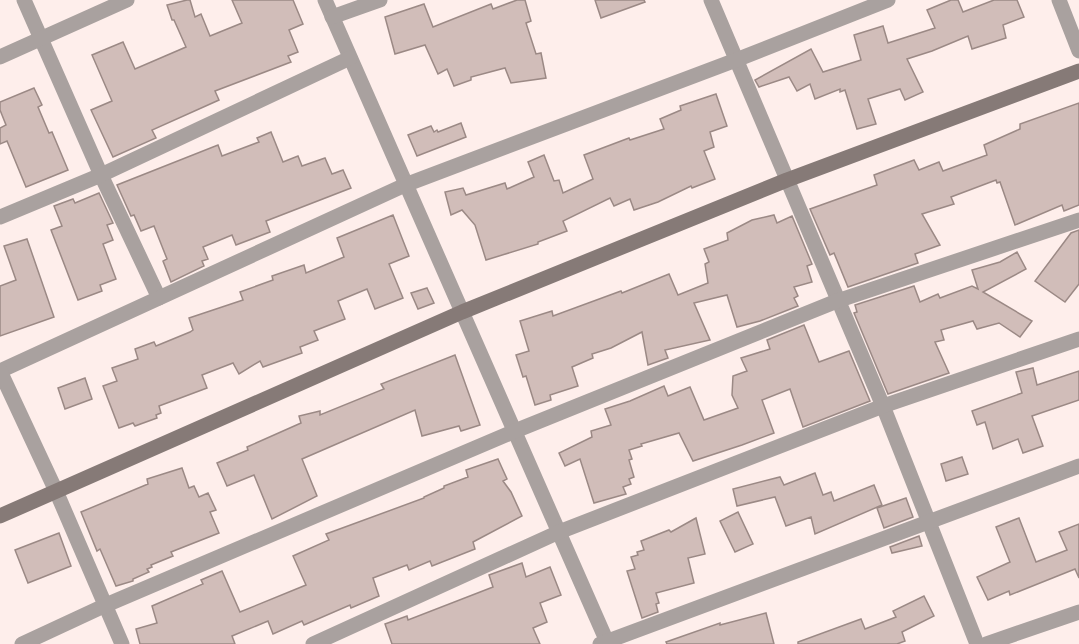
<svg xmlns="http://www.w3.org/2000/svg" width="1079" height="644" viewBox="0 0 1079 644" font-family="'Open Sans',sans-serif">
<rect width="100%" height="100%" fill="#feeeeb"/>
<g fill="#d1bdb9" stroke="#9b8985" stroke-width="1.5">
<polygon points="187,0 190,0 195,17 201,14 210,36 242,23 232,0 293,0 303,24 289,30 298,52 288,56 291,62 215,91 219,100 152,130 156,138 113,157 91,110 112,101 92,55 123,42 135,69 186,47 174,20 172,20 167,5"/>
<polygon points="517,0 525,0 531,21 526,23 536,54 541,53 546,78 511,83 505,68 471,77 471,80 454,86 447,69 438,74 425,45 395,54 385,17 424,4 433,27 491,4 493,9"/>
<polygon points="595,0 644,0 645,2 601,18"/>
<polygon points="951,0 958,0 963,12 994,0 1017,0 1024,17 1003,25 1006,38 972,49 968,36 932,51 907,59 923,92 905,100 900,89 868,99 876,124 857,129 845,90 840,92 840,89 815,99 810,84 797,91 789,77 759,87 755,80 811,49 823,72 861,60 854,35 883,26 888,43 935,28 927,10"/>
<polygon points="34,88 42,105 38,107 49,133 52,132 68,170 26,187 7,141 0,144 0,128 6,125 0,110 0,102"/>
<polygon points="716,94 727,126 710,132 714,147 704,151 715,179 692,188 691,186 658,202 634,210 630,199 614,206 610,198 563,221 567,231 538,242 538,244 486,260 475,225 462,210 451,215 445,192 463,188 466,195 505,183 507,189 534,177 528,162 544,155 554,181 559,180 563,193 593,179 584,155 629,138 630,140 664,129 660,119 681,110 680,106"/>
<polygon points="1079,103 1079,205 1064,211 1062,205 1015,225 1000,182 997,183 996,180 951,197 954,204 922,214 940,245 915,254 918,263 848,287 834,253 830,255 810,209 877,185 874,175 914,160 919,170 939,162 943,171 987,155 984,145 1020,129 1020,124"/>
<polygon points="461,123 466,137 417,156 408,135 431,126 434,132 437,130 438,132"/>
<polygon points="271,132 283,162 298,156 302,166 325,158 332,174 343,170 351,188 266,221 270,232 236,245 232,235 203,247 208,259 202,261 204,266 171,282 163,261 167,259 154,226 141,231 134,215 131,216 117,185 218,145 222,156 259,142 257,138"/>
<polygon points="99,193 113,223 107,225 113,240 103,244 116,279 100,285 102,291 78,300 51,230 62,226 54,206 73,199 75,203"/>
<polygon points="393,215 409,256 389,264 403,298 375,309 367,289 338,301 345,319 314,331 318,340 300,347 302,353 263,367 260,361 239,374 233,363 202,375 207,388 159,406 161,413 156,415 157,418 135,426 133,423 119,428 103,386 117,381 112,368 138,359 135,349 154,342 156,346 190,332 193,330 189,318 243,300 240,292 273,280 272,276 304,265 306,273 344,257 337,238"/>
<polygon points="774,215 777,223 792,216 812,264 807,266 812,282 794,287 798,296 794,298 798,306 760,321 737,327 727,295 694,303 710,340 665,350 668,358 648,365 642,332 611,348 592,354 593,358 572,367 578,386 550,395 551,400 535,405 526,376 523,377 516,355 529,351 520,321 552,311 553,316 621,291 622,293 669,274 678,295 708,283 705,264 709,262 704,249 728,240 727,233 752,220"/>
<polygon points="1079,230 1079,284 1065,302 1035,281 1071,233"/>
<polygon points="27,239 54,317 0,336 0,286 16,280 4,246"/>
<polygon points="1017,252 1026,269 983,292 1032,321 1020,337 999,323 977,329 973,321 941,330 944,340 935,342 949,373 888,394 854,313 857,312 855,305 914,286 920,302 938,294 940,298 972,286 978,289 972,270 1000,262"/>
<polygon points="427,288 434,303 418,309 411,293"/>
<polygon points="804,325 819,362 849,351 870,401 803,427 790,389 762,400 774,433 742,445 693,461 679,433 641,444 642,446 629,450 632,459 629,460 634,477 629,479 631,484 623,487 626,494 594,503 580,459 565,466 559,453 592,437 591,431 611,425 605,409 630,401 664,386 668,396 690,387 704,420 738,408 732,395 733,376 747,371 741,358 770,349 767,340"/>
<polygon points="455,355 480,425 461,431 459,426 422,436 415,410 302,459 317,496 272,519 254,475 227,486 217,463 248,450 247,447 301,423 299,416 320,411 320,415 384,389 381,384"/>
<polygon points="1033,368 1037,385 1079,371 1079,400 1032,416 1043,446 1023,453 1018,439 993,449 985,422 977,425 972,411 1022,393 1016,372"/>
<polygon points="85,378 92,399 65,409 58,388"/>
<polygon points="962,457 968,474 946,481 941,464"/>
<polygon points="498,459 507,479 503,481 511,492 522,516 473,542 475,549 432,566 430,561 409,570 407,565 373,578 379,596 351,608 350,605 304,625 302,621 273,634 268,621 232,636 235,644 140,644 136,629 157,623 152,606 203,584 201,580 222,571 240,612 306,585 293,556 329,540 326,534 424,498 424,497 444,488 444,486 468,477 466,470"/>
<polygon points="182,468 189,488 194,486 199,497 208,493 216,510 210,512 219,533 171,552 173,556 151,565 152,567 147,569 149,572 133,579 133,581 116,586 100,549 97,551 81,512 148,484 147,479"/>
<polygon points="815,473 823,495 831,492 834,501 874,485 882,505 815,534 811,517 786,526 775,497 737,506 733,489 780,477 784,485"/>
<polygon points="906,498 913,517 884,528 877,508"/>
<polygon points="738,512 753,544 735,552 720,521"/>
<polygon points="696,518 705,554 688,558 694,583 656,593 659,603 656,604 658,612 642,618 627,571 635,569 631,557 638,555 637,552 644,550 641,541 669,530 671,532"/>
<polygon points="1019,518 1036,562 1067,550 1059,532 1079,524 1079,578 1075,569 1010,595 1009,591 988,600 977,577 1010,562 996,527"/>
<polygon points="59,533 71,566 28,583 15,550"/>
<polygon points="919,536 922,546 892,553 890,547"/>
<polygon points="522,563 526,577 550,567 561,595 540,603 547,622 533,628 540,644 392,644 385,624 407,616 408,620 493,587 489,575"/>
<polygon points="924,596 934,616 902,632 905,641 897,644 798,644 798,642 861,619 865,629 896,617 893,611"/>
<polygon points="766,613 774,644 667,644 666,642 720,623 720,625"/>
</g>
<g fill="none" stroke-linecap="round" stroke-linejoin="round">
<g stroke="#a9a19f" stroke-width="15">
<polyline points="24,0 101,175 159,298"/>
<polyline points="325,0 608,644"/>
<polyline points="711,0 883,406 977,644"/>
<polyline points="1059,0 1079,51"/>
<polyline points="332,17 380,0"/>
<polyline points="0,57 127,0"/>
<polyline points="0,217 101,175 350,58"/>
<polyline points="0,371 405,185 736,60 888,0"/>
<polyline points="0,371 56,491 122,644"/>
<polyline points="22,644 106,605 515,431 837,301 1079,220"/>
<polyline points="313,644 559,532 883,406 1079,339"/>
<polyline points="600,644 1079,466"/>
<polyline points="986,644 1079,612"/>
</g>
<polyline stroke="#867a77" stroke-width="15" points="0,516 462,312 787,180 1079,71"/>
</g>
</svg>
